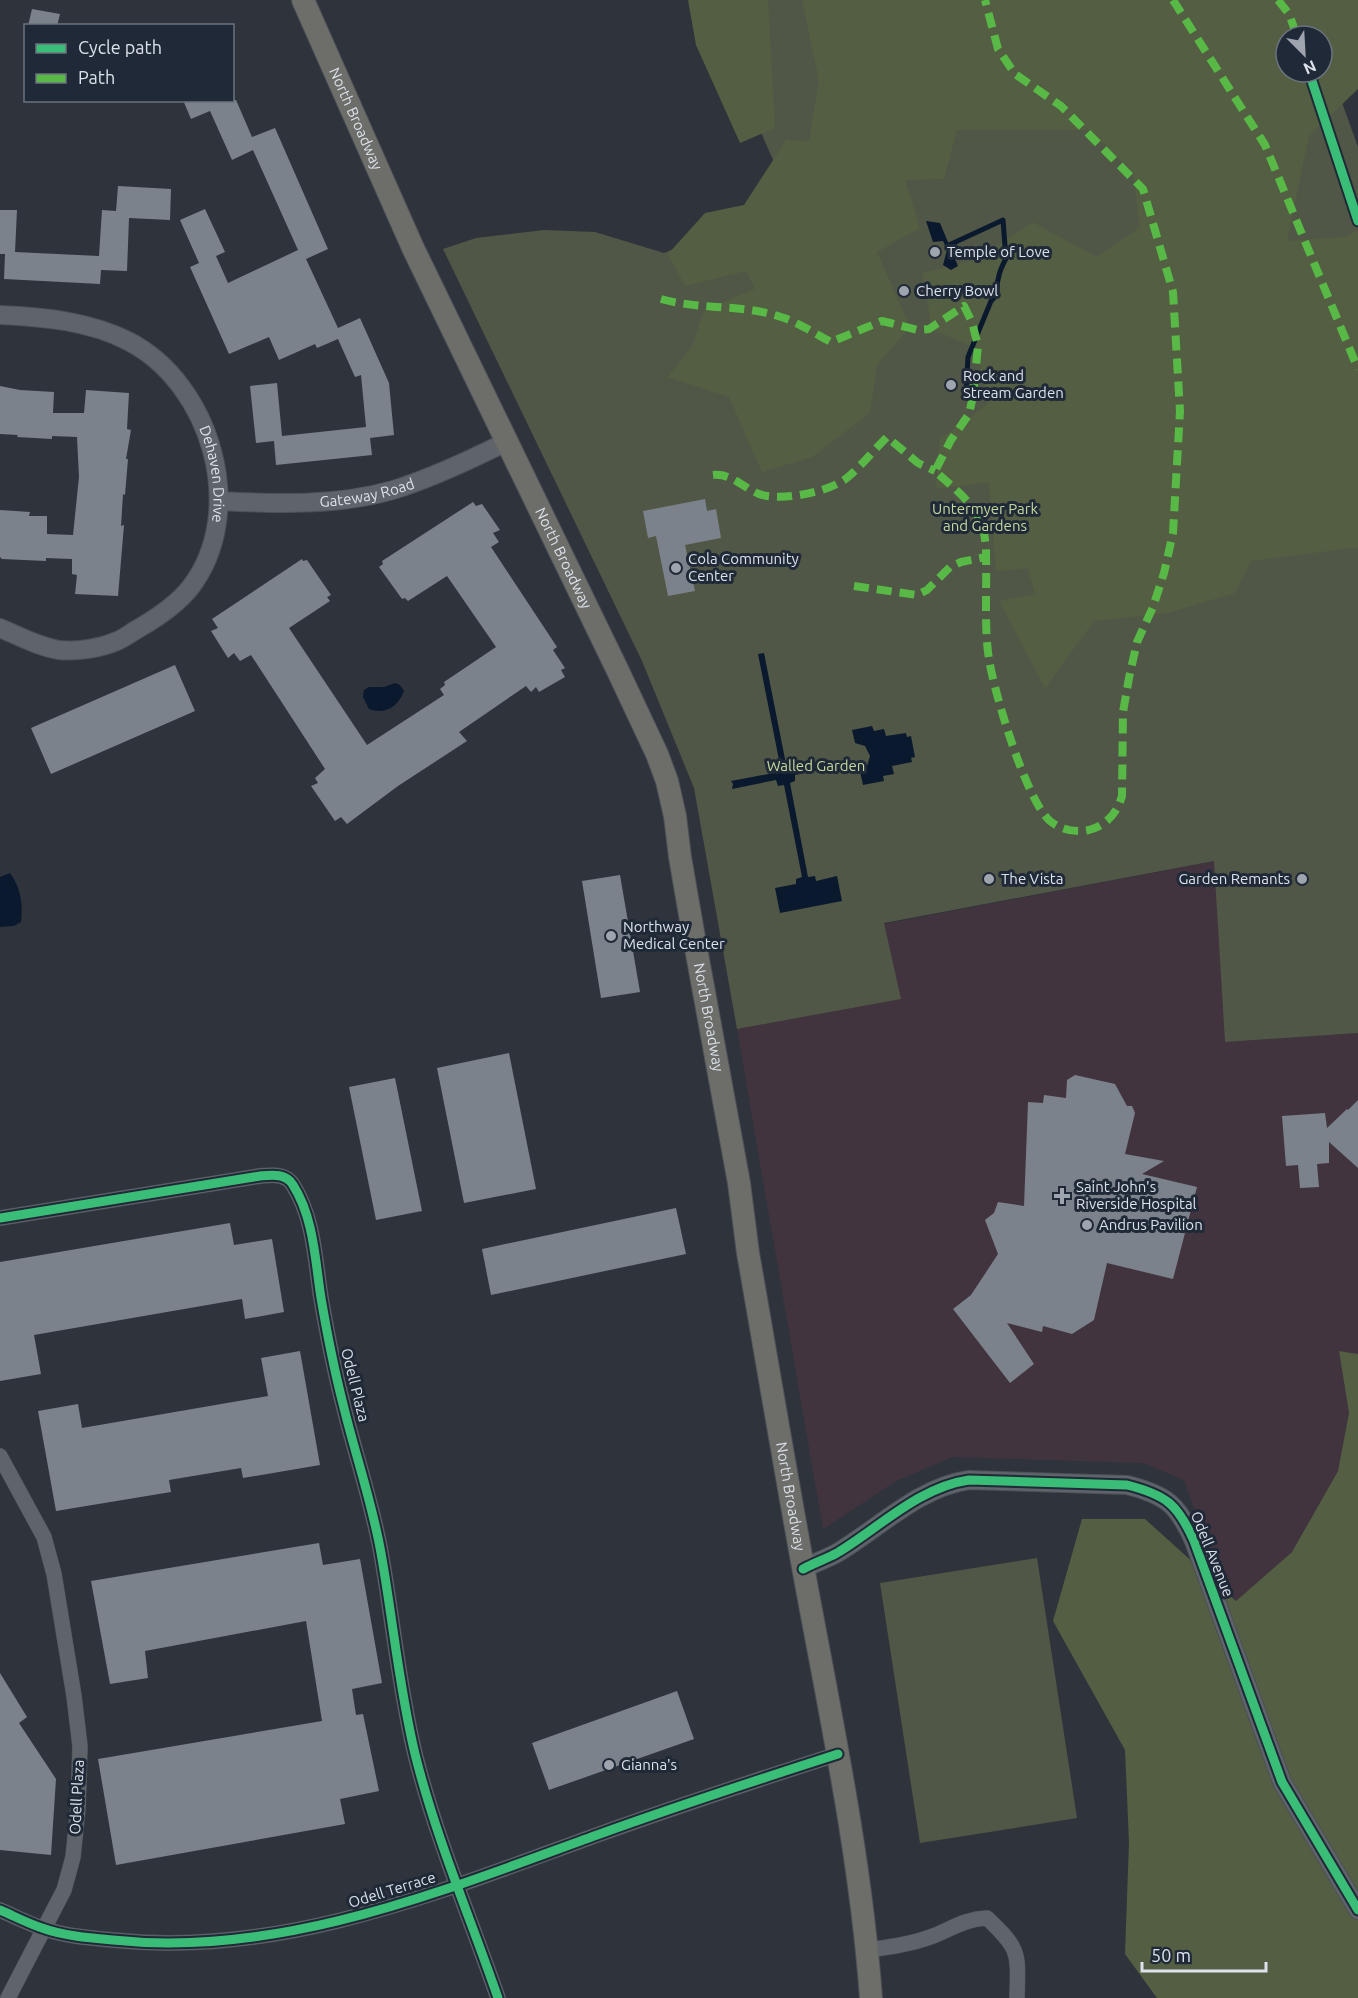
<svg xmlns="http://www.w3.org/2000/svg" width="1358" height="1998" viewBox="0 0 1358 1998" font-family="Ubuntu,sans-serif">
<rect width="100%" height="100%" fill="#2f343c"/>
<polygon fill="#42343f" points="1215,861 1225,1042 1358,1033 1358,1354 1339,1351 1349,1413 1338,1471 1292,1552 1236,1601 1208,1547 1184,1480 1143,1463 952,1457 896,1481 823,1529 737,1029 900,999 884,924"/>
<g fill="#515746">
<polygon points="703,0 1305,0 1286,36 1286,72 1322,72 1322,47 1358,147 1358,1033 1225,1042 1214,861 884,923 901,999 737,1029 694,788 642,661 443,249 476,238 544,230 595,232 664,253 791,201"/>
<polygon points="1037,1558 1077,1818 920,1843 880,1583"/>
</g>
<g fill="#545e42" fill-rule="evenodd">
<polygon points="688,0 768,0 775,128 740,143 696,45"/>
<path d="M802,0H1358V89L1309,136L1287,241L1345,237L1358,230V549L1352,548L1251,561L1235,593L1168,613L1094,621L1045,688L999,601L1035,594L1028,568L996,571L989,482L936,489L940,439L988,404L977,349L932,329L922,273L979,259L1032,222L1097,257L1140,227L1133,172L1090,130H957L944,179L905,180L920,228L877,252L910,327L877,365L870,413L812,457L762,472L729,397L668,377L692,346L704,310L755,289L746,271L685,286L668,254L705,213L744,205L786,140L809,141L819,80ZM1286,36H1322V72H1286Z"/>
<polygon points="1339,1351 1358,1354 1358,1998 1157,1998 1125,1954 1129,1842 1125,1750 1053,1621 1082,1519 1145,1519 1236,1601 1292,1552 1338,1471 1349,1413"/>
</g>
<g fill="#0a192e">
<polygon points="926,221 940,223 958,266 951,270 943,265 947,250 943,241 933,242"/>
<polygon points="764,653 786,764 792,763 793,769 832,761 835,764 834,767 795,775 795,781 790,783 808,877 815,876 816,881 837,876 842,901 780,913 775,888 796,884 796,879 802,877 784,785 778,786 776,780 732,789 733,784 731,781 774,773 773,767 780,765 758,654"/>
<path d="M395,683L400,685L404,691C398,707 385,715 369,709L363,697L364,690L369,687H384Z"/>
<polygon points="872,726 874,731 884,729 886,736 906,733 907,737 911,736 915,757 911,758 912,762 892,766 894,774 883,776 884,781 863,785 860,771 867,766 870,756 865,746 855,743 852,730"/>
<path d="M10,873C21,888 23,904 21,922L14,926L0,927V877Z"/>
</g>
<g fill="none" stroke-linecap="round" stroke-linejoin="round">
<path stroke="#0a192e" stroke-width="5" d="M949,245L1003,220L1005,246L1009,253C1001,267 996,278 997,295L991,301L968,357L966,392"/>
</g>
<g fill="#7b828b">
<polygon points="32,9 60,14 57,26 28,26"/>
<polygon points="183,100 236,100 252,137 275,128 328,249 306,259 338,328 360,318 389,383 394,435 370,438 372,455 276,465 274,441 256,443 250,386 277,383 282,436 366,427 361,375 355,377 338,339 317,348 315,344 279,360 269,337 229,354 190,267 199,263 180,220 205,209 225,252 216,256 228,283 298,250 253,150 232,160 210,111 191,119"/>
<polygon points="118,186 171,189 170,220 129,218 127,271 101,270 100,284 4,279 5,254 0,254 0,210 17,210 15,252 99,256 102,210 116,211"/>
<polygon points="0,386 20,390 54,392 53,413 84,413 86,390 129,393 127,429 131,430 126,459 128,459 125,495 123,494 121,526 124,525 118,596 75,594 77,575 72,574 72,559 46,558 46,561 2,559 0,557 0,510 30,512 29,516 47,516 47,534 73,535 79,477 77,437 52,436 52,439 17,437 18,435 0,434"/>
<polygon points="705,499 707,511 716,509 721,538 685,545 695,591 668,596 656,536 648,538 643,511"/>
<polygon points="473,502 476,506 482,504 500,530 493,533 499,542 491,547 557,647 553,650 565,668 561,670 565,677 539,692 536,687 531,692 526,686 459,732 467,741 398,786 347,824 341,817 335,821 311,786 318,783 315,778 325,769 251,655 240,661 234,653 228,658 211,631 218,628 212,619 302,559 303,561 307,560 331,595 327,597 330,601 289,628 367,745 444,695 440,689 445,685 444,682 496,647 447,576 408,601 405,598 402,599 379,567 383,564 382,561"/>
<polygon points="175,665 195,711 51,774 31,728"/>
<polygon points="620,875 640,992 601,998 582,881"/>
<polygon points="509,1053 536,1189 464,1203 437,1068"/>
<polygon points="1075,1075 1115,1084 1127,1106 1132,1106 1135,1113 1125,1154 1164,1161 1142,1174 1197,1187 1173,1279 1107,1263 1094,1320 1072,1334 1043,1326 1042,1332 1007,1323 1034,1364 1010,1383 953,1309 971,1295 998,1254 985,1220 994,1213 998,1202 1024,1206 1028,1102 1043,1103 1044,1095 1066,1098 1067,1080"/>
<polygon points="395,1078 422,1211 376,1220 349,1087"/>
<polygon points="1358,1100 1358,1168 1329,1142 1329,1163 1317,1164 1319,1187 1300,1188 1298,1165 1286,1166 1282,1116 1325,1113 1327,1128 1347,1109 1348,1110"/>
<polygon points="676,1208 686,1254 491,1295 482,1249"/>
<polygon points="230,1223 234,1245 272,1239 284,1312 245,1319 242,1299 34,1335 41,1374 0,1381 0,1262"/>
<polygon points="300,1351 320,1465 243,1478 241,1468 169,1480 171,1492 56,1511 38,1411 78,1404 82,1428 268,1396 261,1358"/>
<polygon points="319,1543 323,1565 360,1559 382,1683 352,1689 356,1715 363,1714 379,1791 340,1799 345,1824 116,1865 98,1759 322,1721 306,1621 145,1651 148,1678 110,1684 91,1581"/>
<polygon points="0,1673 27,1717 19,1723 56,1779 51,1855 0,1850"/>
<polygon points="677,1691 694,1739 549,1790 532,1743"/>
</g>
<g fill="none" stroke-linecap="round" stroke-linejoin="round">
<g stroke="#4c5057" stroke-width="16">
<g id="minor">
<path d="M0,1218L260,1176C272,1175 286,1173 293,1185C314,1218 315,1260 321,1298C327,1333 334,1369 343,1404C355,1454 372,1502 381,1553C393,1620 399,1688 415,1754C436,1838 470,1917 498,1998"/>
<polyline points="0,1456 44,1537 54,1574 74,1696 80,1746 78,1808 73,1857 64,1890 8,1998"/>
<path d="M0,1910C14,1916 27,1923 42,1928C64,1936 90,1938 113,1940C281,1958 442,1891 597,1835C677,1806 757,1780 838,1754"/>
<path d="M868,1950C890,1947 912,1944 933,1936C953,1928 965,1919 987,1918C1021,1950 1018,1953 1017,1998"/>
</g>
</g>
<g stroke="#4c5057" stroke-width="20">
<g id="tertiary">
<path id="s1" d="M0,315C43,317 89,321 128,341C211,383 249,512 190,588C178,603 158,617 141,627C133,631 125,638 117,641C101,648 77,652 59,650C39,647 19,636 0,628"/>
<path id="s2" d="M220,501C277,504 337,506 393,490C432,478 470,460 506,442"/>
<path d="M803,1569C814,1563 826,1559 837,1553C879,1528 919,1487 969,1480L1127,1485C1167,1495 1178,1505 1194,1541L1282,1782L1358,1910"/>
</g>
</g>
<g stroke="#4c5057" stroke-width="24">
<g id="primary">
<path id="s3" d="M303,0L413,248L617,669L657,754L667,781L675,816L680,857L693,932L739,1183L748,1253C768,1367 787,1481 808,1594C833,1728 861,1862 871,1998"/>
</g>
</g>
<use href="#minor" stroke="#5f646a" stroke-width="15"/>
<use href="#tertiary" stroke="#5f646a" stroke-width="18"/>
<use href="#primary" stroke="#6d6e6a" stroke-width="22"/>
<g stroke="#58b947" stroke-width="8" stroke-dasharray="15 8" stroke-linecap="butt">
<polyline points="1173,0 1265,145 1358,369"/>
<polyline points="1278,0 1289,14 1297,36"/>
<path d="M661,299C700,310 743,304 781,317C798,322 815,334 831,342L882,321L918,330L929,329L964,306L972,322L978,346L973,396L969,414L951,440L935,471C966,499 987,512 986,557"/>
<path d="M713,475C731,473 742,487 759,494C780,502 831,492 848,477C862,465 874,450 887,437L918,463L935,471"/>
<path d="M854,586L917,595L927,590L950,567L961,562L986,557C987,588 984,629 989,659C994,692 1026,800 1050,821C1061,830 1076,833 1089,830C1107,825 1117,813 1122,796L1123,712L1129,678L1137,642L1153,607L1164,573L1173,533L1180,411L1173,292L1143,189L1061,106L1015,74L998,49L985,0"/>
</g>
<g stroke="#202937" stroke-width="13">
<g id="cycleway">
<polyline points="1309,72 1358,221"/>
<path d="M0,1218L260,1176C272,1175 286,1173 293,1185C314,1218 315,1260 321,1298C327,1333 334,1369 343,1404C355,1454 372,1502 381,1553C393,1620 399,1688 415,1754C436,1838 470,1917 498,1998"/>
<path d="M803,1569C814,1563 826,1559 837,1553C879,1528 919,1487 969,1480L1127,1485C1167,1495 1178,1505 1194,1541L1282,1782L1358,1910"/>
<path d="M0,1910C14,1916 27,1923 42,1928C64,1936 90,1938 113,1940C281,1958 442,1891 597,1835C677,1806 757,1780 838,1754"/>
</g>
</g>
<use href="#cycleway" stroke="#3abd76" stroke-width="9"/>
</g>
<g fill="#9fa5ae" stroke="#202937" stroke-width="2">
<circle cx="935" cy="252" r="6"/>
<circle cx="904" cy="291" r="6"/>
<circle cx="951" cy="385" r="6"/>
<circle cx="676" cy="568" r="6"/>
<circle cx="989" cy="879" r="6"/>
<circle cx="1302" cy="879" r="6"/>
<circle cx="611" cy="936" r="6"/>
<path d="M1059 1187h6v6h6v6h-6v6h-6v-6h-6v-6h6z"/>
<circle cx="1087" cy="1225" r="6"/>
<circle cx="609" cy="1765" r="6"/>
</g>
<g text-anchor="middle" stroke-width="6" stroke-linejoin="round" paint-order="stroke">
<g font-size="15" fill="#dce2eb" stroke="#202937">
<text dy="5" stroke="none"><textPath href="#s3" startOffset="130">North Broadway</textPath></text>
<text dy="5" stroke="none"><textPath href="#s1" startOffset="297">Dehaven Drive</textPath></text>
<text dy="5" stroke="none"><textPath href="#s2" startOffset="148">Gateway Road</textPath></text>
<text dy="5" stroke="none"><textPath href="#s3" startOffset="616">North Broadway</textPath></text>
<text dy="5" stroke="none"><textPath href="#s3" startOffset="1102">North Broadway</textPath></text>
<text transform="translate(355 1385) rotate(76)" y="5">Odell Plaza</text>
<text dy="5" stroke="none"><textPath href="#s3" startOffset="1588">North Broadway</textPath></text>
<text transform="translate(1212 1554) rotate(68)" y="5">Odell Avenue</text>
<text transform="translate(77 1797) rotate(-87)" y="5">Odell Plaza</text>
<text transform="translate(392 1890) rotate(-17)" y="5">Odell Terrace</text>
</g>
<g font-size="15" fill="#dce2eb" stroke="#202937" text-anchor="start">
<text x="947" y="257">Temple of Love</text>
<text x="916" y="296">Cherry Bowl</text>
<text x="963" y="381">Rock and<tspan x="963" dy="17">Stream Garden</tspan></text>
<text x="688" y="564">Cola Community<tspan x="688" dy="17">Center</tspan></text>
<text x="1001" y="884">The Vista</text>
<text x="1290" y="884" text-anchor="end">Garden Remants</text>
<text x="623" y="932">Northway<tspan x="623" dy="17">Medical Center</tspan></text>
<text x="1076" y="1192">Saint John's<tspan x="1076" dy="17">Riverside Hospital</tspan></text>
<text x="1099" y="1230">Andrus Pavilion</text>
<text x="621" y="1770">Gianna's</text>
</g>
<g font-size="15" fill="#c6d99d" stroke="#202937">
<text x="985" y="514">Untermyer Park<tspan x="985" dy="17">and Gardens</tspan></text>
<text x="816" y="771">Walled Garden</text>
</g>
</g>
<rect x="24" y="24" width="210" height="78" fill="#202937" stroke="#6b737f" stroke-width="1.5"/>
<rect x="36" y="44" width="30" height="9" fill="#3abd76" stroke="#6b737f" stroke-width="1.5"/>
<text x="78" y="54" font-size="18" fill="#dce2eb">Cycle path</text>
<rect x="36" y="74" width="30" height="9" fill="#58b947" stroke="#6b737f" stroke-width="1.5"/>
<text x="78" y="84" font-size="18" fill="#dce2eb">Path</text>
<g transform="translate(1304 54) rotate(156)"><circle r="28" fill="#202937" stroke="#6b737f" stroke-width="1.5"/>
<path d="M0-4.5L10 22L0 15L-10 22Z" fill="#9fa5ae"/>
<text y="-9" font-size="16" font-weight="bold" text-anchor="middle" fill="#dce2eb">N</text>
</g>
<path d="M1142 1962v9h124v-9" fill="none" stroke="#dce2eb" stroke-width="3"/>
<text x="1151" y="1962" font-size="18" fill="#dce2eb" stroke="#202937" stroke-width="4.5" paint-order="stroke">50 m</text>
</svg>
